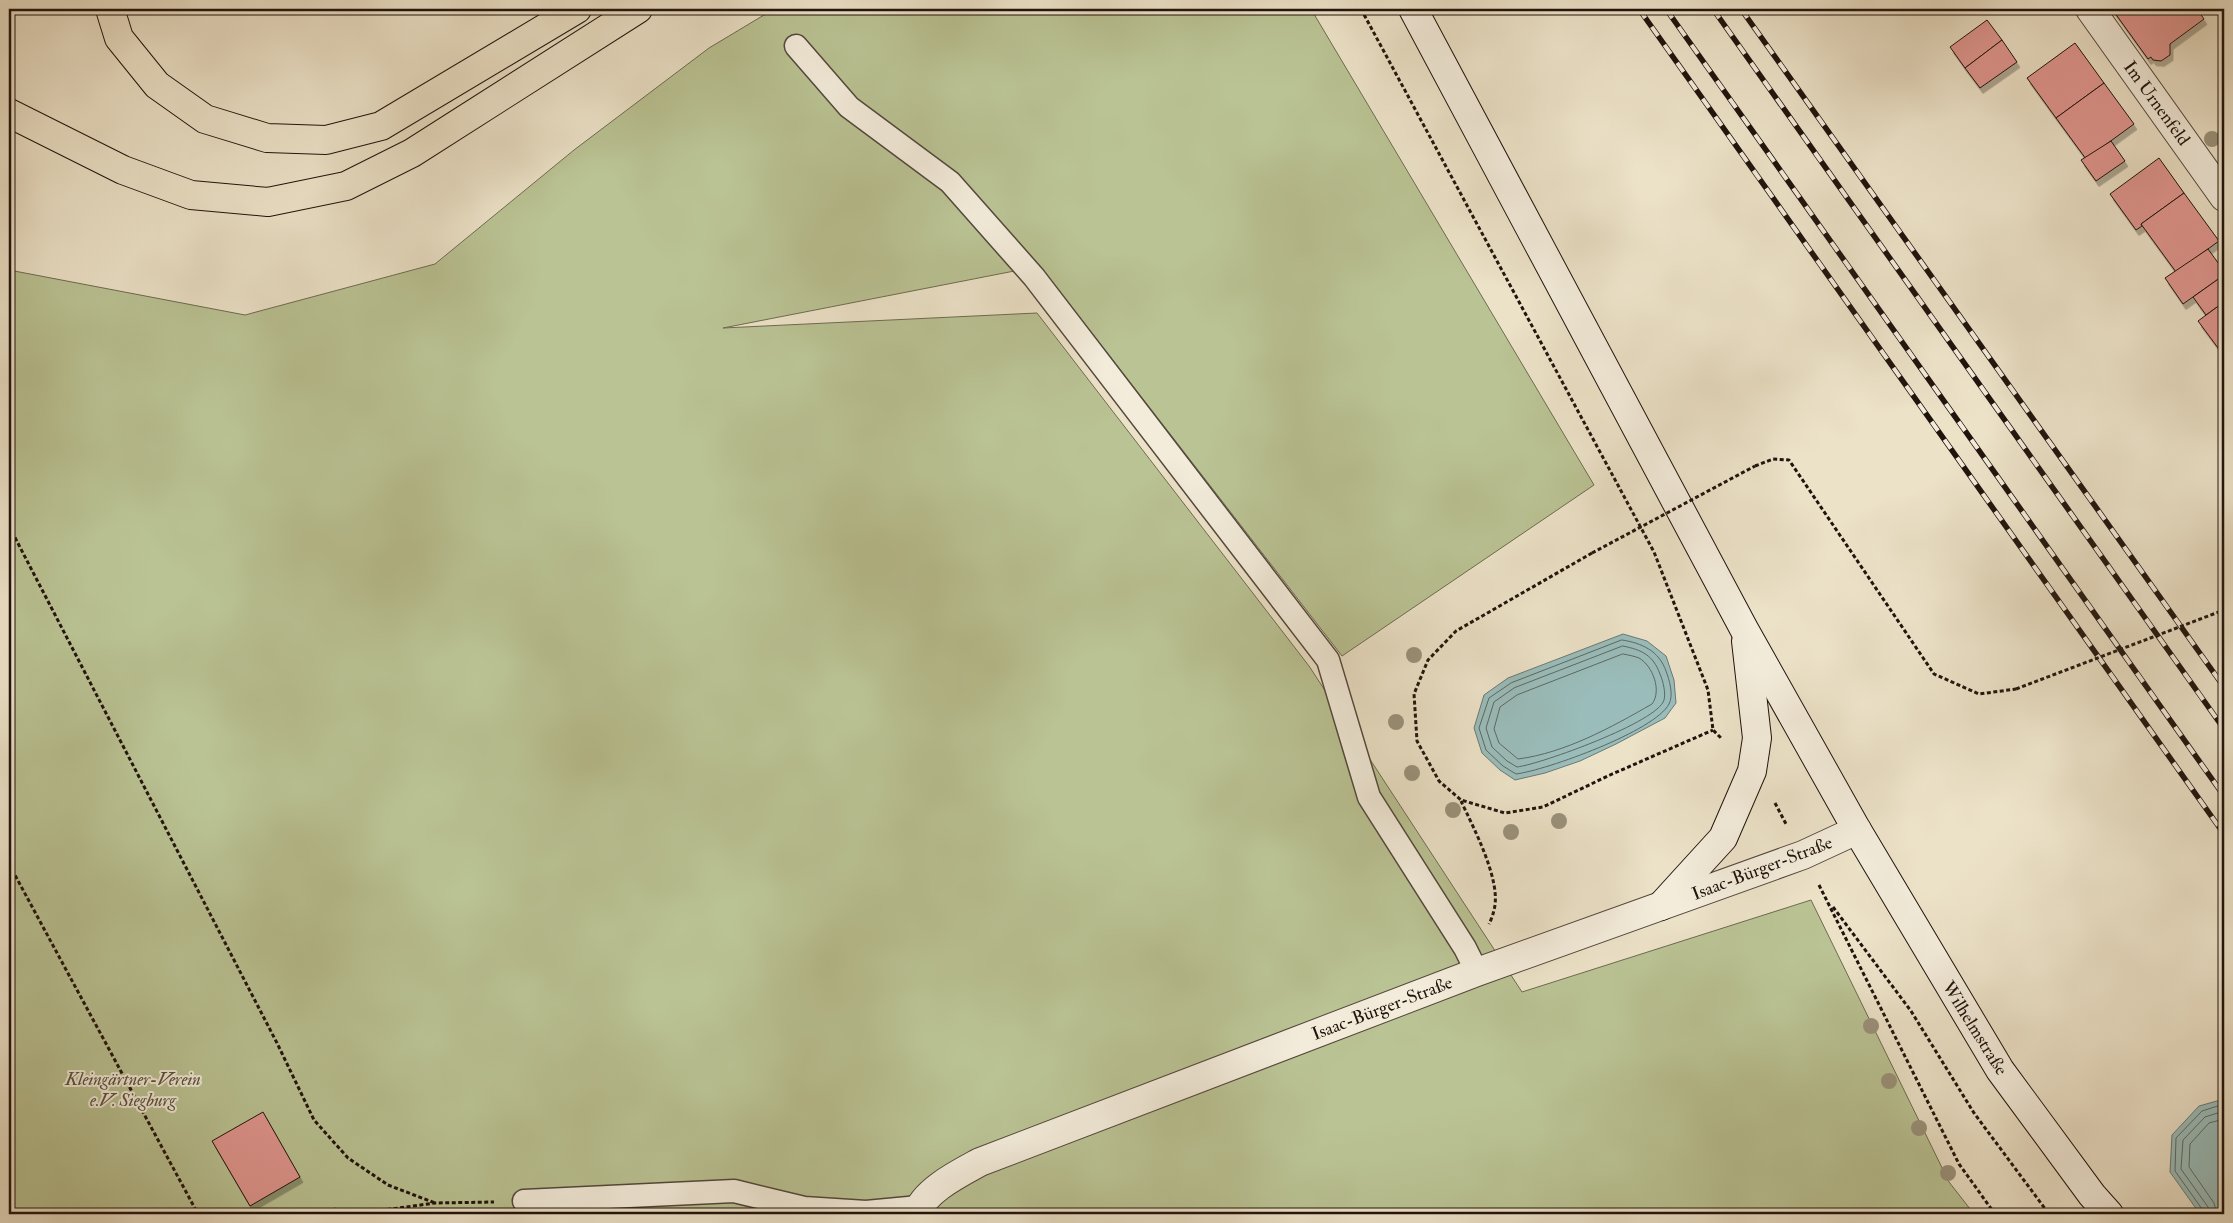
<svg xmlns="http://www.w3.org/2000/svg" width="2233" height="1223" viewBox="0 0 2233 1223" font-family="'IM FELL Double Pica',serif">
<defs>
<filter id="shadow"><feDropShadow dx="3" dy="5.5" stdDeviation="0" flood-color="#0004"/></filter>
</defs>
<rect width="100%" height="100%" fill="#ece2c8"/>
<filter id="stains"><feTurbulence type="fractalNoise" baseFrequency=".004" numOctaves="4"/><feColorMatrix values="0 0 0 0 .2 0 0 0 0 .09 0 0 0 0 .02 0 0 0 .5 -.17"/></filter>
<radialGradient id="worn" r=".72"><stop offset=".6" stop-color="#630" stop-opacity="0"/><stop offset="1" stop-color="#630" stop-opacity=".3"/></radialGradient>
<polygon fill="#bac394" stroke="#6d6b50" points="774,9 1311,9 1594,485 1342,656 1040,266 723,328 1037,313 1309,666 1522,992 1811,900 1949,1182 1974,1214 341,1214 336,1208 303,1214 9,1214 9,270 245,315 435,264 574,150 709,48"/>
<g fill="#9abdbb" stroke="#697975">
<polygon points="1623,634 1647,641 1666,656 1674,680 1676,703 1665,718 1616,744 1580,761 1545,773 1515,780 1500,770 1482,753 1474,728 1484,695 1508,678"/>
<polygon points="2224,1099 2224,1214 2200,1214 2170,1172 2172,1135 2199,1106"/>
</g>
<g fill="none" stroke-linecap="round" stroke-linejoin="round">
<g stroke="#5d6864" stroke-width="1">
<path d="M1622,640C1642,643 1659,651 1666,671C1669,679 1674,695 1669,704C1655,731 1547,770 1516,774L1503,766L1486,750L1479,728L1489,698L1511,683Z"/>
<path d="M1623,646C1642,650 1653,655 1660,674C1663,681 1666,693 1664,700C1658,722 1541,764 1517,767L1507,761L1492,747L1486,728L1494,702L1514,688Z"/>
<path d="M1623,654C1628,655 1634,656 1639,658C1653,666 1662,691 1652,704C1612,727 1565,753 1518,759L1499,743L1494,729L1500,707L1517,695Z"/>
<polyline points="2203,1214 2202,1209 2175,1171 2176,1138 2202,1111 2224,1104"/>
<polyline points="2210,1214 2208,1207 2181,1169 2183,1140 2205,1117 2224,1111"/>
<polyline points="2217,1214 2214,1203 2189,1167 2190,1144 2209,1123 2224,1119"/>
</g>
</g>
<g fill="#e09690" stroke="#20130d" filter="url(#shadow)">
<polygon points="2112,9 2197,9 2204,19 2170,44 2170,55 2161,61 2153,60 2151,57 2148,59"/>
<polygon points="1987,20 2002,40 1965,68 1950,47"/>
<polygon points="2002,40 2017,62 1980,88 1965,68"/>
<polygon points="2075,43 2104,83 2056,118 2027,78"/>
<polygon points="2104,83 2134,124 2086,159 2056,118"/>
<polygon points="2111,141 2125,161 2096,181 2081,160"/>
<polygon points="2159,158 2184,193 2141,224 2142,226 2136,230 2110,194"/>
<polygon points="2184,193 2219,241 2176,272 2141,224"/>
<polygon points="2208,249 2224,271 2224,275 2183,304 2165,278"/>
<polygon points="2224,275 2224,302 2206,315 2193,297"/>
<polygon points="2224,302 2224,356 2198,321"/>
<polygon points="263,1112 300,1177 250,1206 212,1141"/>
</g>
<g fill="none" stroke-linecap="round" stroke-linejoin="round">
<g stroke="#53473c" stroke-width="25">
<g id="lane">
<polyline points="796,46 849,107 950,182 1034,277 1328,660 1369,797 1465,948 1477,972"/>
<polyline points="524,1201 734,1191 804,1208 866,1212 919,1207"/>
</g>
</g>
<g stroke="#53473c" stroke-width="30">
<g id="street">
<polyline points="2090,9 2224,197"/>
<path d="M917,1214C923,1191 960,1173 980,1162L1477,972L1803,855L1857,830"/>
</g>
</g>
<g stroke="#20130d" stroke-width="30">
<g id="secondary">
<polyline points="1413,9 1744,629 1857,830 2000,1070 2092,1195 2109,1214"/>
<polyline points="1661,906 1723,838 1752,771 1757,738 1746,641"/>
</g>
</g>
<g stroke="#20130d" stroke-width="30">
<g id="highway">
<polyline points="110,9 119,38 157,85 205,119 267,138 326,140 381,126 577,9"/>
<polyline points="9,113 123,170 191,195 268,202 346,186 412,153 638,9"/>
</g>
</g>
<g stroke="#20130d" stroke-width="3" stroke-dasharray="4 2.5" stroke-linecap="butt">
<polyline points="1361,9 1654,552 1708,690 1713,730 1722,739"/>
<polyline points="1755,466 1773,459 1789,460 1934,674 1979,694 2016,689"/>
<polyline points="9,526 277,1043 314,1120 348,1158 388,1185 435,1203"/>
<polyline points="1592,553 1456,631 1428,660 1414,694 1417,741 1439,781 1461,800 1505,813 1543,807 1610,775 1713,730"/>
<path d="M1461,801C1473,827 1502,881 1494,910C1493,915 1491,920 1489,924"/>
<polyline points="1775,803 1786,824"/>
<polyline points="9,864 198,1214"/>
<polyline points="1819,885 1959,1164 1995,1214"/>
<polyline points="1833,907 1911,1011 1974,1113 2049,1214"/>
<polyline points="355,1214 435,1203 494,1202"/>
</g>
<use href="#lane" stroke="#f3ecdb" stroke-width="22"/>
<use href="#street" stroke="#f3ecdb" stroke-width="28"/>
<use href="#secondary" stroke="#f3ecdb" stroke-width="28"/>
<use href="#highway" stroke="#ece2c8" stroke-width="28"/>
<g stroke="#20130d" stroke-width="5.5">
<g id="rail">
<polyline points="1639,9 2224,834"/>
<polyline points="1666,9 2224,796"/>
<polyline points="1713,9 2224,729"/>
<polyline points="1741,9 2224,687"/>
</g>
</g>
<use href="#rail" stroke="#f3ecdb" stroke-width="4" stroke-dasharray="11" stroke-linecap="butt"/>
<g stroke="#20130d" stroke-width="3" stroke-dasharray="4 2.5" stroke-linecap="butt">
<polyline points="1592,553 1755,466"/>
<polyline points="2016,689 2224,610"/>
</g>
</g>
<g fill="#9a927b">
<circle cx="2212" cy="139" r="8"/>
<circle cx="1414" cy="655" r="8"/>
<circle cx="1396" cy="722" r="8"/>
<circle cx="1412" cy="773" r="8"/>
<circle cx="1453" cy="810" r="8"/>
<circle cx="1559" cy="821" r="8"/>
<circle cx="1511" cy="832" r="8"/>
<circle cx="1871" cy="1026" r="8"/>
<circle cx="1889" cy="1081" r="8"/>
<circle cx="1919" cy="1128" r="8"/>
<circle cx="1948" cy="1173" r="8"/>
</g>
<g text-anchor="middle" stroke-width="4" stroke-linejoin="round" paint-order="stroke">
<g font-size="18" fill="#20130d" stroke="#f3ecdb">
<text transform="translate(2157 103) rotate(54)" y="6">Im Urnenfeld</text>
<text transform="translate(1762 868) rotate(-21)" y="6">Isaac-Bürger-Straße</text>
<text transform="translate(1382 1008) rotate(-21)" y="6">Isaac-Bürger-Straße</text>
<text transform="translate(1975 1028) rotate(58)" y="6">Wilhelmstraße</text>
</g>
<g font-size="18" font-style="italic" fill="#56513c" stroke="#f3ecdb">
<text x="133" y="1085">Kleingärtner-Verein<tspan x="133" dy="21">e.V. Siegburg</tspan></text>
</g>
</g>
<rect width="2233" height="1223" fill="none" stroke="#ece2c8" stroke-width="30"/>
<rect x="10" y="10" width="2213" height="1203" fill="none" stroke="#20130d" stroke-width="2.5"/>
<rect x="15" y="15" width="2203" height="1193" fill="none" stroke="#20130d"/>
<rect width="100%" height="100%" filter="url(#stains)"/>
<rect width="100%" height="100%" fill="url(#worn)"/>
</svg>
